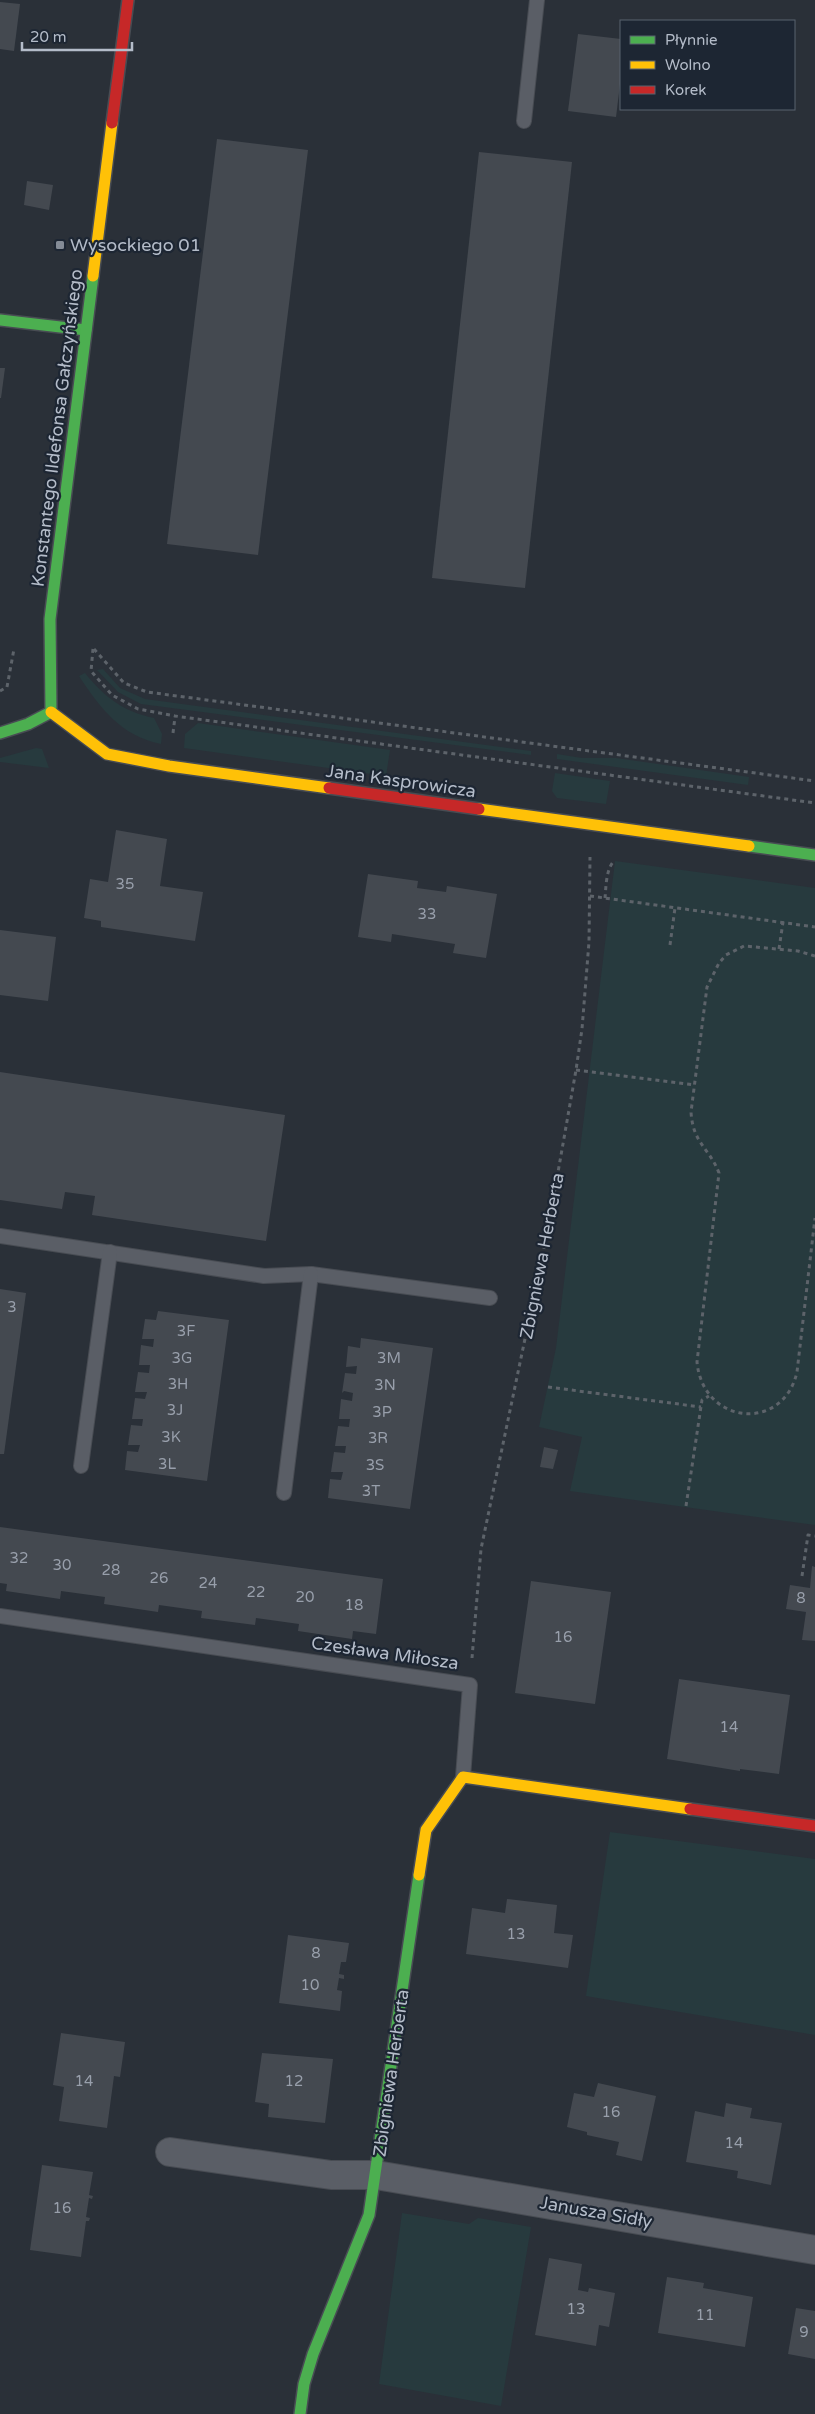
<svg xmlns="http://www.w3.org/2000/svg" width="815" height="2414" viewBox="0 0 815 2414" font-family="'Varela Round',sans-serif">
<rect width="100%" height="100%" fill="#2a3038"/>
<g fill="#273a3e">
<polygon points="103,669 120,688 145,699 531,751 531,755 141,704 118,692 97,670"/>
<path d="M85,673C104,697 124,712 154,718L162,734L161,744C121,736 100,708 79,676Z"/>
<polygon points="198,723 390,750 386,776 184,748 185,734"/>
<polygon points="36,748 42,749 49,768 0,762 0,758"/>
<polygon points="557,754 582,758 616,758 749,777 748,785 557,759"/>
<polygon points="555,773 610,781 606,804 557,798 552,791"/>
<polygon points="615,861 815,888 815,1525 570,1491 582,1437 539,1427 556,1348"/>
<polygon points="610,1832 815,1859 815,2035 586,1996"/>
<polygon points="402,2213 469,2224 478,2218 531,2227 501,2406 379,2384"/>
</g>
<g fill="#444950">
<polygon points="0,2 20,4 14,51 0,49"/>
<polygon points="578,34 621,39 621,76 616,117 568,111"/>
<polygon points="217,139 308,150 258,555 167,544"/>
<polygon points="479,152 572,162 525,588 432,578"/>
<polygon points="27,181 53,185 49,210 24,205"/>
<polygon points="0,368 5,368 1,398 0,398"/>
<polygon points="116,830 167,839 160,886 203,892 195,941 101,927 101,921 84,918 90,879 108,882"/>
<polygon points="368,874 418,881 417,888 446,892 447,886 497,894 486,958 453,953 455,944 392,934 391,942 358,937"/>
<polygon points="0,930 56,937 48,1001 0,995"/>
<polygon points="0,1072 285,1115 266,1241 92,1215 95,1196 65,1192 62,1209 0,1200"/>
<polygon points="0,1289 26,1293 4,1454 0,1454"/>
<polygon points="158,1311 229,1320 207,1481 125,1470 127,1451 138,1452 140,1445 128,1445 131,1425 142,1426 143,1419 132,1419 135,1398 145,1399 147,1392 135,1392 138,1372 149,1373 150,1365 139,1365 141,1345 153,1347 154,1339 142,1339 145,1319 156,1320"/>
<polygon points="361,1338 433,1348 410,1509 328,1498 330,1479 341,1480 343,1472 331,1472 334,1452 345,1453 346,1446 335,1446 338,1426 349,1427 350,1419 339,1419 341,1399 352,1401 353,1393 344,1391 342,1393 345,1373 356,1374 357,1366 346,1367 348,1346 360,1348"/>
<polygon points="544,1447 558,1450 553,1469 540,1467"/>
<polygon points="0,1527 383,1579 376,1634 353,1631 352,1639 298,1631 299,1624 256,1618 255,1625 201,1618 202,1611 159,1605 158,1612 104,1604 105,1597 61,1591 60,1599 6,1591 7,1584 0,1583"/>
<polygon points="812,1566 815,1567 815,1641 802,1640 806,1612 786,1609 790,1585 810,1588"/>
<polygon points="531,1581 611,1592 595,1704 515,1693"/>
<polygon points="679,1679 790,1695 779,1774 740,1769 740,1771 667,1759"/>
<polygon points="507,1899 557,1905 554,1933 573,1935 568,1968 466,1954 472,1908 505,1913"/>
<polygon points="288,1935 349,1943 346,1962 341,1962 339,1974 344,1975 344,1979 339,1978 337,1990 342,1991 340,2011 279,2003"/>
<polygon points="61,2033 125,2042 120,2077 114,2076 107,2128 59,2121 64,2087 53,2085"/>
<polygon points="262,2053 333,2059 325,2123 268,2117 269,2104 255,2102"/>
<polygon points="598,2083 656,2096 642,2161 616,2155 619,2142 587,2135 587,2132 567,2127 574,2093 594,2097"/>
<polygon points="726,2103 752,2108 750,2118 782,2123 771,2185 737,2178 738,2171 686,2162 695,2111 724,2117"/>
<polygon points="42,2165 93,2172 89,2195 93,2196 92,2199 89,2198 86,2217 90,2218 89,2221 86,2221 81,2257 30,2250"/>
<polygon points="549,2258 582,2264 578,2290 588,2292 589,2288 615,2293 609,2327 599,2325 596,2346 535,2335"/>
<polygon points="667,2277 704,2283 703,2288 753,2297 745,2347 658,2333"/>
<polygon points="796,2308 815,2311 815,2359 788,2354"/>
</g>
<g fill="none" stroke-linecap="round" stroke-linejoin="round">
<g stroke="#484c53" stroke-width="16">
<g id="lane">
<polyline points="524,121 537,0"/>
<polyline points="0,1236 264,1276 311,1274 490,1298"/>
<polyline points="81,1466 110,1252"/>
<polyline points="284,1493 311,1274"/>
<polyline points="0,1616 470,1685 463,1777"/>
</g>
</g>
<g stroke="#484c53" stroke-width="30">
<polyline id="street" points="170,2152 331,2175 376,2175 815,2250"/>
</g>
<g stroke="#484c53" stroke-width="14">
<g id="fast">
<polyline points="0,320 86,330"/>
<polyline points="51,712 50,619 93,276"/>
<polyline points="0,733 28,724 51,712"/>
<polyline points="749,846 815,855"/>
<polyline points="300,2414 304,2384 313,2354 369,2215 419,1875"/>
</g>
</g>
<g stroke="#484c53" stroke-width="14">
<g id="slow">
<polyline points="93,276 112,123"/>
<polyline points="51,712 107,754 169,766 329,788"/>
<polyline points="479,809 749,846"/>
<polyline points="419,1875 426,1830 463,1777 690,1809"/>
</g>
</g>
<g stroke="#484c53" stroke-width="14">
<g id="jam">
<polyline points="112,123 128,0"/>
<polyline points="329,788 479,809"/>
<polyline points="690,1809 815,1826"/>
</g>
</g>
<g stroke="#5d636a" stroke-width="3" stroke-dasharray="4 4" stroke-linecap="butt">
<polyline points="93,649 91,671 112,695 138,709 175,716 815,803"/>
<polyline points="94,649 124,683 147,692 815,781"/>
<polyline points="7,687 14,649"/>
<polyline points="0,691 7,687"/>
<polyline points="173,733 175,717"/>
<polyline points="590,896 815,927"/>
<path d="M605,898C606,887 606,869 614,861"/>
<polyline points="670,945 675,908"/>
<polyline points="779,949 783,922"/>
<path d="M815,956L798,951L744,946L726,955L719,963L707,987L691,1112C693,1144 709,1147 719,1173L697,1362C703,1425 783,1433 797,1372L815,1218"/>
<polyline points="576,1070 695,1085"/>
<polyline points="548,1387 701,1407"/>
<polyline points="686,1506 702,1400 709,1396"/>
<polyline points="802,1576 808,1535 815,1536"/>
<polyline points="472,1658 481,1549 548,1229 576,1070 582,1029 589,942 590,857"/>
</g>
<use href="#lane" stroke="#5a5e66" stroke-width="14"/>
<use href="#street" stroke="#5a5e66" stroke-width="28"/>
<use href="#fast" stroke="#4caf50" stroke-width="11"/>
<use href="#slow" stroke="#ffc107" stroke-width="11"/>
<use href="#jam" stroke="#c62828" stroke-width="11"/>
</g>
<rect fill="#848b96" stroke="#1d2633" stroke-width="2" x="55" y="240" width="10" height="10" rx="2.5"/>
<g text-anchor="middle" stroke-width="4.5" stroke-linejoin="round" paint-order="stroke">
<g font-size="15" fill="#989fab">
<text x="125" y="889">35</text>
<text x="427" y="919">33</text>
<text x="12" y="1312">3</text>
<text x="186" y="1336">3F</text>
<text x="182" y="1363">3G</text>
<text x="389" y="1363">3M</text>
<text x="178" y="1389">3H</text>
<text x="385" y="1390">3N</text>
<text x="175" y="1415">3J</text>
<text x="382" y="1417">3P</text>
<text x="171" y="1442">3K</text>
<text x="378" y="1443">3R</text>
<text x="167" y="1469">3L</text>
<text x="375" y="1470">3S</text>
<text x="371" y="1496">3T</text>
<text x="19" y="1563">32</text>
<text x="62" y="1570">30</text>
<text x="111" y="1575">28</text>
<text x="159" y="1583">26</text>
<text x="208" y="1588">24</text>
<text x="256" y="1597">22</text>
<text x="305" y="1602">20</text>
<text x="801" y="1603">8</text>
<text x="354" y="1610">18</text>
<text x="563" y="1642">16</text>
<text x="729" y="1732">14</text>
<text x="516" y="1939">13</text>
<text x="316" y="1958">8</text>
<text x="310" y="1990">10</text>
<text x="84" y="2086">14</text>
<text x="294" y="2086">12</text>
<text x="611" y="2117">16</text>
<text x="734" y="2148">14</text>
<text x="62" y="2213">16</text>
<text x="576" y="2314">13</text>
<text x="705" y="2320">11</text>
<text x="804" y="2337">9</text>
</g>
<g font-size="18" fill="#b4bcc9" stroke="#1d2633" text-anchor="start">
<text x="70" y="251">Wysockiego 01</text>
</g>
<g font-size="18" fill="#b4bcc9" stroke="#1d2633">
<text transform="translate(57 428) rotate(-83)" y="6">Konstantego Ildefonsa Gałczyńskiego</text>
<text transform="translate(401 781) rotate(8)" y="6">Jana Kasprowicza</text>
<text transform="translate(542 1256) rotate(-79)" y="6">Zbigniewa Herberta</text>
<text transform="translate(385 1653) rotate(8)" y="6">Czesława Miłosza</text>
<text transform="translate(391 2073) rotate(-82)" y="6">Zbigniewa Herberta</text>
<text transform="translate(596 2212) rotate(10)" y="6">Janusza Sidły</text>
</g>
</g>
<rect x="620" y="20" width="175" height="90" fill="#1d2633" stroke="#59626f"/>
<rect x="630" y="36" width="25" height="8" fill="#4caf50" stroke="#59626f"/>
<text x="665" y="45" font-size="15" fill="#b4bcc9">Płynnie</text>
<rect x="630" y="61" width="25" height="8" fill="#ffc107" stroke="#59626f"/>
<text x="665" y="70" font-size="15" fill="#b4bcc9">Wolno</text>
<rect x="630" y="86" width="25" height="8" fill="#c62828" stroke="#59626f"/>
<text x="665" y="95" font-size="15" fill="#b4bcc9">Korek</text>
<path d="M22 42v8h110v-8" fill="none" stroke="#b4bcc9" stroke-width="2.5"/>
<text x="30" y="42" font-size="15" fill="#b4bcc9" stroke="#1d2633" stroke-width="4" paint-order="stroke">20 m</text>
</svg>
